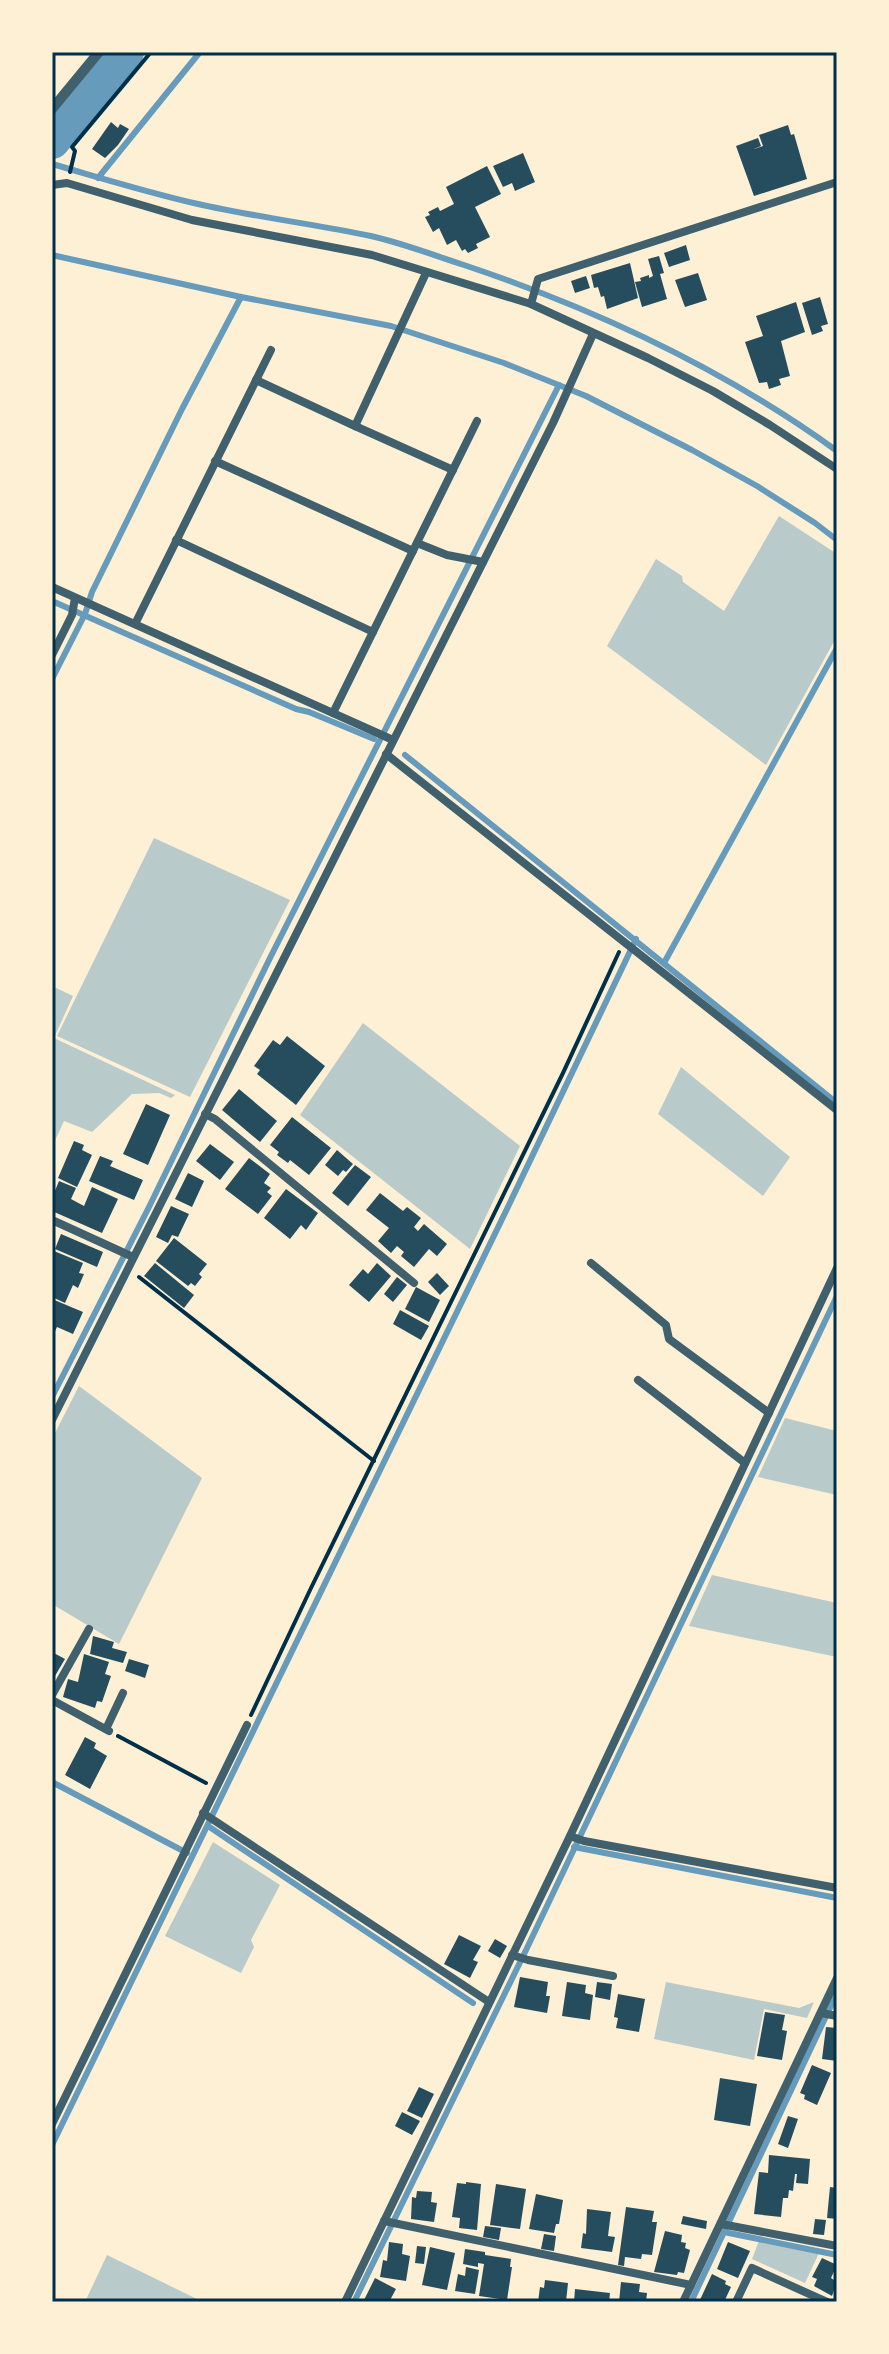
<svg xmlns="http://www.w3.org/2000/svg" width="889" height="2354" viewBox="0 0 889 2354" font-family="'IBM Plex Sans',sans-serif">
<rect width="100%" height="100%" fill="#fdf0d5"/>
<g fill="#b9caca">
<polygon points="779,516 837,554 837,636 766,765 607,646 656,559 682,576 683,582 724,611"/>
<polygon points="154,838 290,900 190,1097 57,1036"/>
<polygon points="52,986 73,996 54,1038 175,1095 171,1098 159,1093 132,1094 92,1132 64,1121 52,1147"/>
<polygon points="363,1023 520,1146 470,1249 300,1115"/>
<polygon points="681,1067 790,1157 763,1196 658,1114"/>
<polygon points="79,1386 202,1478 119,1644 52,1604 52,1439"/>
<polygon points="785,1418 837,1431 837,1495 758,1477"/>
<polygon points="712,1575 837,1603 837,1657 689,1626"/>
<polygon points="213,1842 280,1885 251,1940 254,1947 241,1973 165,1936"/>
<polygon points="666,1982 799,2008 814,2002 807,2018 764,2009 754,2060 654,2039"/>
<polygon points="759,2241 819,2253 805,2283 752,2259"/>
<polygon points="107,2255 203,2302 85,2302"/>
</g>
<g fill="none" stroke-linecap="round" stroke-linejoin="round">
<g stroke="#669bbc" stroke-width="6">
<path d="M52,164C101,178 149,193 198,204C255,217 314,224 371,236C402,243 433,255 464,265C595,309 724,369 837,451"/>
<polyline points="98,178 200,52"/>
<polyline points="52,255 241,297 391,326 504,363 586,396 692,450 757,486 815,523 837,540"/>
<polyline points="52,601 296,709 309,712 374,739"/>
<polyline points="52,679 85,614 92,592 182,409 241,297"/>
<polyline points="405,755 837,1103"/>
<polyline points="664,963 837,648"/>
<polyline points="52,1397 149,1207 271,956 559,385"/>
<polyline points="52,1782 187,1853"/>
<polyline points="208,1826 473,2003"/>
<polyline points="574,1847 837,1898"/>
<polyline points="52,2145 506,1211 636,939"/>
<polyline points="724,2232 837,2255"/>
<polyline points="354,2302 527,1948 837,1296"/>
<polyline points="691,2302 837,1993"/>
</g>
<polyline stroke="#669bbc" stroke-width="36" points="52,141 126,52"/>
</g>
<g fill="#264d5e">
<polygon points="111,122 118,128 120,124 129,129 118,145 105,158 92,149"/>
<polygon points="788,125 791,135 794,134 807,179 754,196 736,146 758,138 761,146 754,149 763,146 759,135"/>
<polygon points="523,153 535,182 515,191 512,183 503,187 493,166"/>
<polygon points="487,166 501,194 475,207 490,237 476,244 478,248 468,253 465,249 462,251 456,240 447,245 439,228 433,232 425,217 430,215 428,212 438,207 440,211 454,204 446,187"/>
<polygon points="686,245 690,260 669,267 664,253"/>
<polygon points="659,256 664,273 660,274 667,299 642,307 635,282 641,281 640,278 649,275 649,278 653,276 648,259"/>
<polygon points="630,263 638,298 607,309 604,296 601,297 598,287 594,288 591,275"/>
<polygon points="698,273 707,300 685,307 675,280"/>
<polygon points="586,276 590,288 575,293 571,281"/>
<polygon points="820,297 828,324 821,326 823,331 812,335 802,303"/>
<polygon points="796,302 805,332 781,341 790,376 779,379 781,385 769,389 767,382 759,383 745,342 763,336 756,316"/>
<polygon points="287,1036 325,1066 296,1105 257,1074 260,1070 254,1066 273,1040 280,1045"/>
<polygon points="239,1089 277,1121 260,1142 222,1110"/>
<polygon points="146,1104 170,1115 148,1165 123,1154"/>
<polygon points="292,1117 331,1148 309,1175 290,1160 288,1163 277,1155 279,1152 270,1145"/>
<polygon points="74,1141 84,1145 82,1150 92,1155 77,1187 58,1178"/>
<polygon points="210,1144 234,1162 220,1180 196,1161"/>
<polygon points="337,1150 353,1164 346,1172 343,1170 338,1176 325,1165"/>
<polygon points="100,1156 113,1161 110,1166 143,1180 134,1200 89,1181"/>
<polygon points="249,1158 270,1174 264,1183 271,1188 267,1192 272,1196 258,1214 225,1189"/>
<polygon points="355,1165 371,1177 348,1206 332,1193"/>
<polygon points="188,1173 204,1181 192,1207 175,1199"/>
<polygon points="59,1181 76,1188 71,1199 84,1206 92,1187 118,1199 102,1233 52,1211 52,1198"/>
<polygon points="286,1189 318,1213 306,1230 301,1225 290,1239 264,1218"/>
<polygon points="380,1193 403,1211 407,1207 421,1218 414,1227 418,1231 424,1224 447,1244 437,1256 429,1249 414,1267 401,1256 404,1252 397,1246 391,1253 378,1241 389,1228 366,1210"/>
<polygon points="171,1206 189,1214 178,1237 172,1235 168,1243 156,1237"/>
<polygon points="61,1234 103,1252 97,1267 55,1249"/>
<polygon points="174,1238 207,1264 199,1274 202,1277 195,1286 191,1283 188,1286 156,1261"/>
<polygon points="54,1251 83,1263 79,1273 84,1274 78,1288 73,1285 65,1303 52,1297 52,1255"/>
<polygon points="155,1263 194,1295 184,1308 144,1276"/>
<polygon points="377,1263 391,1276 369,1302 349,1285 363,1269 368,1274"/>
<polygon points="437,1273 449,1286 440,1295 428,1282"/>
<polygon points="397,1277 407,1285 393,1302 384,1294"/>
<polygon points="416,1287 440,1300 429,1322 405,1309"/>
<polygon points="52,1299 83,1312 73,1334 57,1327 52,1338"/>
<polygon points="400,1310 429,1326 421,1340 393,1324"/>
<polygon points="93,1636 114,1642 112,1648 127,1652 123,1663 90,1654"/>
<polygon points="52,1652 65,1659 52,1681"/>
<polygon points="84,1654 109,1662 105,1674 111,1676 102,1702 97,1701 95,1708 63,1697 68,1679 78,1682"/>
<polygon points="129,1659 149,1665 145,1678 125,1671"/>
<polygon points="85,1737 96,1743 94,1748 107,1756 90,1789 65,1775"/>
<polygon points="459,1935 481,1946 473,1960 478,1962 470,1978 444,1964"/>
<polygon points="495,1939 507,1946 500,1958 488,1951"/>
<polygon points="520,1977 548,1982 546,1996 550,1996 547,2013 514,2007"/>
<polygon points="567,1982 586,1985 585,1993 593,1995 590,2020 562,2016"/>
<polygon points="597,1982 612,1984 610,2000 595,1997"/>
<polygon points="618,1994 645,1999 639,2032 616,2028 618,2018 614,2017"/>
<polygon points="765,2012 785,2015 782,2030 787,2031 782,2060 757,2056"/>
<polygon points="826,2027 837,2028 837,2061 822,2059"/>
<polygon points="812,2065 831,2073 817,2105 804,2099 805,2095 800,2093"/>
<polygon points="720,2078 757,2084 750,2126 714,2120"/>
<polygon points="419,2087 434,2094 422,2118 407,2111"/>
<polygon points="402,2112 420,2121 412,2135 395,2126"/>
<polygon points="788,2116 798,2119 788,2148 778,2144"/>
<polygon points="769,2155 810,2159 808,2184 796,2183 797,2174 795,2174 793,2191 789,2190 788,2198 783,2198 781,2217 754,2214 759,2172 768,2173"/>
<polygon points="466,2182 481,2184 477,2230 459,2228 460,2218 452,2217 457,2183 466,2184"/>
<polygon points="496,2184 526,2189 520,2229 490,2225"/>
<polygon points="830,2187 837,2188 837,2219 827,2218"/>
<polygon points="417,2191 432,2192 431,2202 437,2203 434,2222 411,2219 412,2197 416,2198"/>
<polygon points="536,2194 563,2200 559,2224 556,2224 554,2233 529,2229"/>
<polygon points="626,2207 654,2211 652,2222 657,2222 652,2255 642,2254 641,2259 625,2257 624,2266 618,2265"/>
<polygon points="587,2209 611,2212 608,2236 615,2237 612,2252 581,2248 583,2233 586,2234"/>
<polygon points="683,2216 707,2221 706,2229 681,2224"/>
<polygon points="815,2219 826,2220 824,2235 813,2234"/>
<polygon points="485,2226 501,2228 499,2240 483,2237"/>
<polygon points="665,2231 682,2235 681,2242 686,2243 685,2248 690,2250 684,2273 678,2272 677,2275 654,2272"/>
<polygon points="544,2234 556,2236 554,2251 541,2249"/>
<polygon points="389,2242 403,2244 402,2254 410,2256 406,2281 380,2277 383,2260 387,2261"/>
<polygon points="728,2242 750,2251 738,2278 717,2269"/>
<polygon points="417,2246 426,2247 424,2264 415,2263"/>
<polygon points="430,2247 455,2253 447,2290 422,2285"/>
<polygon points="465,2249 485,2252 485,2255 511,2259 510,2267 512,2267 507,2300 479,2296 484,2264 478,2263 478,2267 463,2264"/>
<polygon points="822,2258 837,2265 831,2278 837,2282 832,2296 814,2286 817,2279 812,2277"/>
<polygon points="466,2267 479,2270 475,2294 455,2291 458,2274 465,2276"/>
<polygon points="712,2274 726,2281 725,2284 731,2287 724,2302 699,2302"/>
<polygon points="375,2278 396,2289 389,2302 363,2302"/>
<polygon points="545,2280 568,2283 566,2302 538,2302 540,2287 544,2288"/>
<polygon points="621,2282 640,2284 639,2292 647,2293 646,2302 619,2302"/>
<polygon points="575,2289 610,2293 609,2302 574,2302"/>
</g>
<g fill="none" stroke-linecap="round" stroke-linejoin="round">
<g stroke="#003049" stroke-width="4">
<polyline points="70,172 75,151 72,147 151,52"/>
<polyline points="139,1277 374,1461"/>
<polyline points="251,1715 311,1588 563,1073 619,952"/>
<polyline points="118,1736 206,1783"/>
</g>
<g stroke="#3f606c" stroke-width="8">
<polyline points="52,185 67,183 192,220 372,255 531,304 648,358 713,391 770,425 837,469"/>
<polyline points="531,304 538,279 837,182"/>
<polyline points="256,380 355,426 426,273"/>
<polyline points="355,426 453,470"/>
<polyline points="215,461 413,551"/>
<polyline points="176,540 373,632"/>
<polyline points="417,543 447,555 483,562"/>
<polyline points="52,587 393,740"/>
<polyline points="135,624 271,350"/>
<polyline points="52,655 72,615 75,598"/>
<polyline points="333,713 477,421"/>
<path d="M386,754C536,873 686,992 837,1110"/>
<polyline points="205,1114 215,1119 414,1283"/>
<polyline points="52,1220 133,1257"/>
<polyline points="591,1263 666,1325 669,1339 769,1413"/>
<polyline points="638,1380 745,1463"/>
<polyline points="52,1420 553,423 593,334"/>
<polyline points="52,1695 89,1629"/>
<polyline points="52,1700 109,1731"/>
<polyline points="106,1729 123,1693"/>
<polyline points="203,1813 489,2002"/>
<polyline points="570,1836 584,1841 837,1888"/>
<polyline points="512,1955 528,1960 613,1976"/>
<polyline points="821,2013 837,2016"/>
<polyline points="52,2124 247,1725"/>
<polyline points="384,2221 691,2285"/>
<polyline points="721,2224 837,2246"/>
<polyline points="345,2302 570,1836 837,1268"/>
<polyline points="683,2302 837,1978"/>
<polyline points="736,2302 752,2268 827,2302"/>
</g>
<polyline stroke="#3f606c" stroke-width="10" points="52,109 99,52"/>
</g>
<rect width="889" height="2354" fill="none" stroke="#fdf0d5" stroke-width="108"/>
<rect x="54" y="54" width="781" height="2246" fill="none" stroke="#003049" stroke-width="3"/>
</svg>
